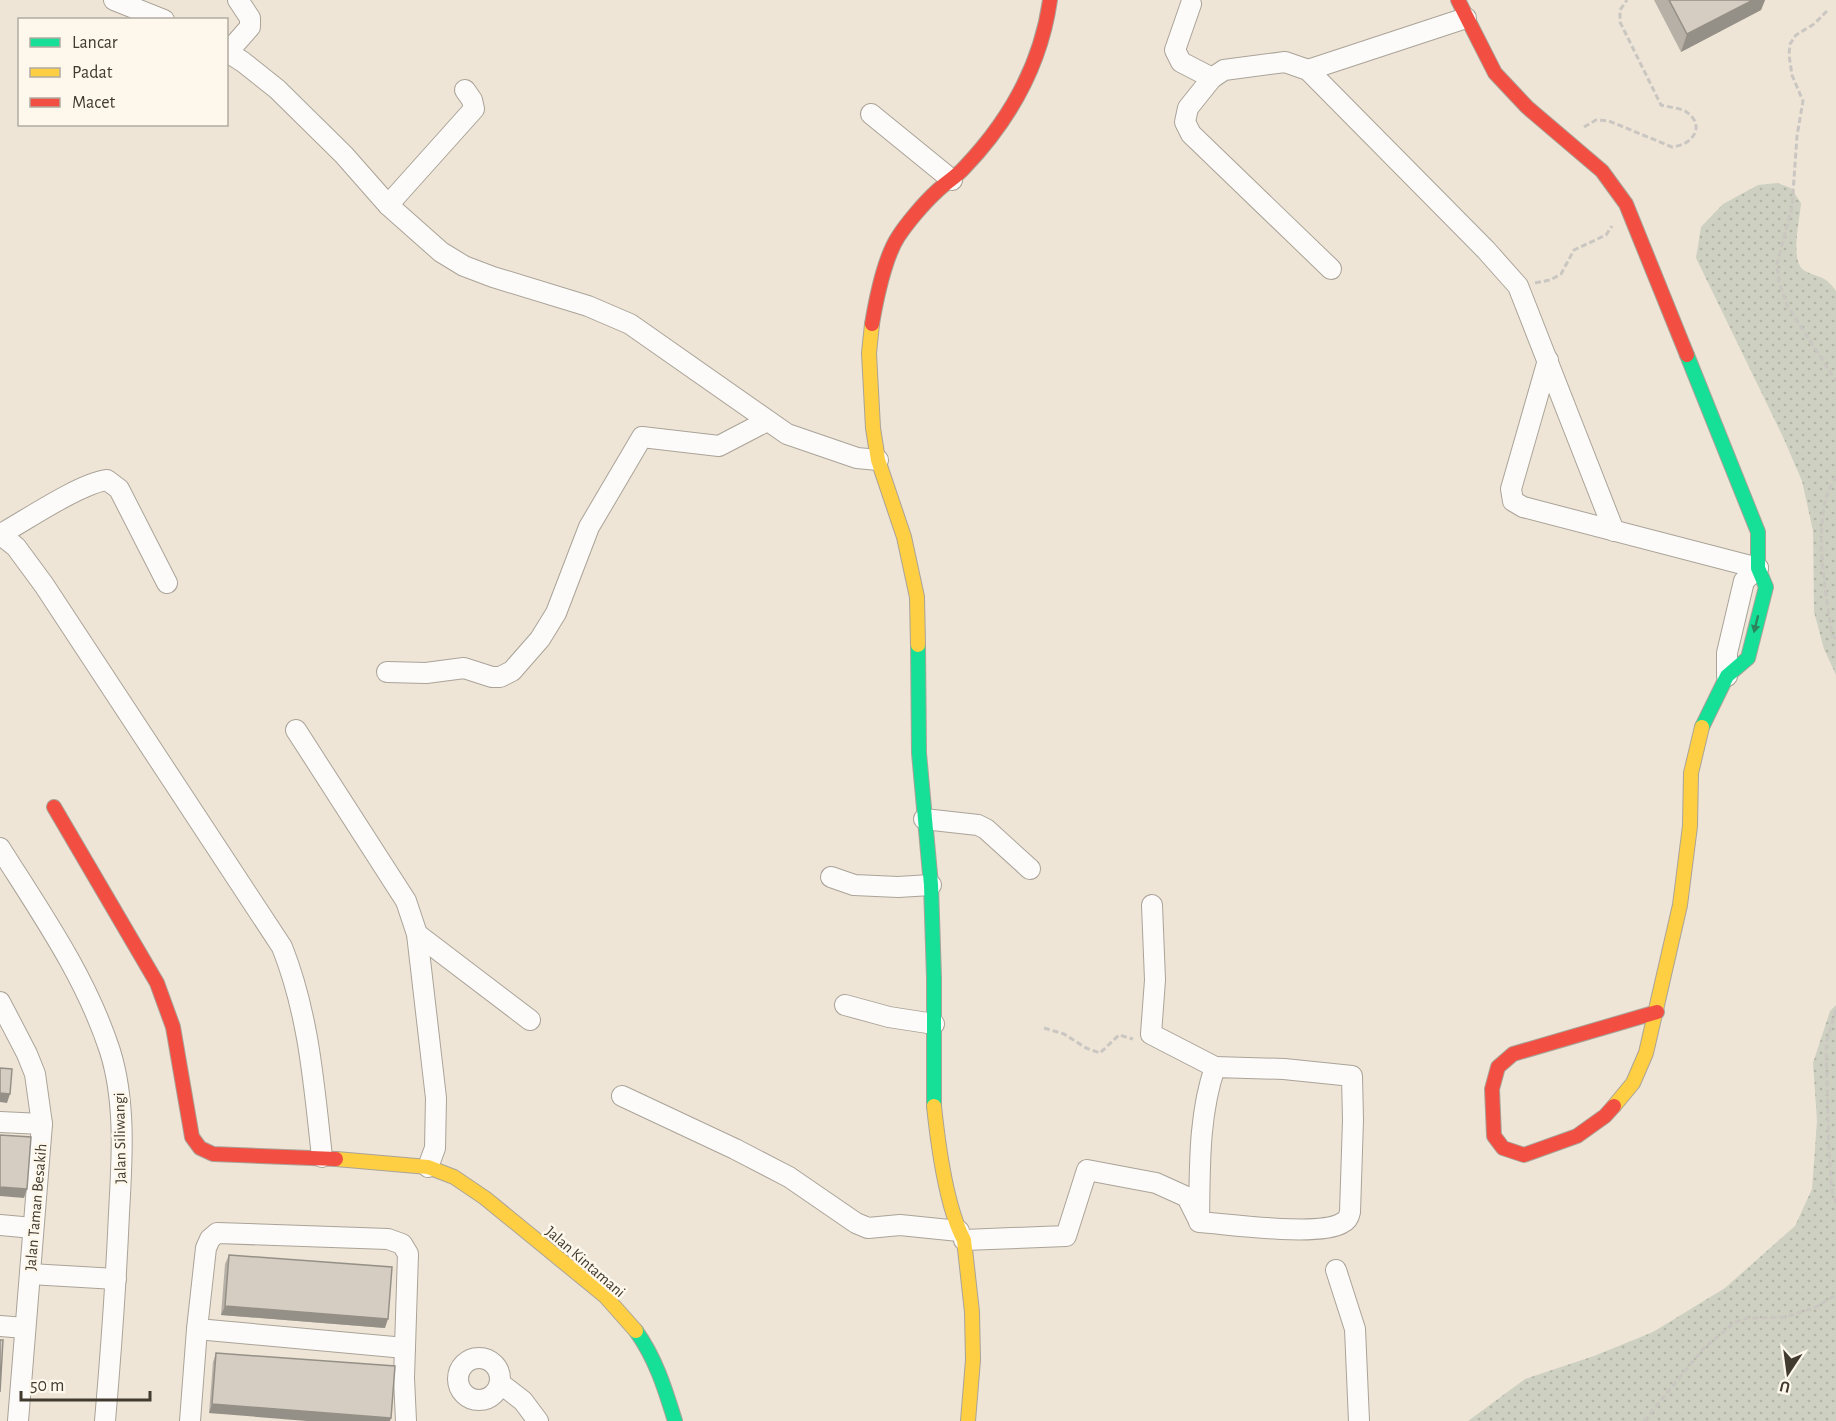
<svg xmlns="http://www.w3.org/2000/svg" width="1836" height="1421" viewBox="0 0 1836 1421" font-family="'Alegreya Sans',sans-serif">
<defs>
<pattern id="grass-dots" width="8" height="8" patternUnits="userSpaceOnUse" patternTransform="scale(1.5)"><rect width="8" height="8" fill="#ced1c1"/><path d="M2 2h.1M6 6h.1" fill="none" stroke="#b2b4a6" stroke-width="1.8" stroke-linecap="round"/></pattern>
</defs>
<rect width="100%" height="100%" fill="#eee5d7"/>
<g fill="url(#grass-dots)">
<path d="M1777,183L1791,188L1801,203C1800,220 1789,262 1805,271C1820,279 1824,274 1836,291V675L1824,649L1814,612L1813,531L1802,481L1783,437L1696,258L1701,227L1723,204L1758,185Z"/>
<polygon points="1836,1005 1836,1421 1468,1421 1525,1379 1594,1356 1653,1332 1725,1288 1795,1226 1812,1189 1817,1121 1813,1063 1830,1011"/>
</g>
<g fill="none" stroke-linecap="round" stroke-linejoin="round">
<g stroke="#aaa398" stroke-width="22">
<g id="street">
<polyline points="114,0 164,20"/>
<polyline points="1191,4 1175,50 1181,62 1212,78"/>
<polyline points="226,51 243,62 277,89 344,155 388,205 441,252 464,266 493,277 588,306 630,324 787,434 857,458 878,460"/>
<polyline points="228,52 250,27 250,18 238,0"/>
<polyline points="1308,70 1466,18"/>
<polyline points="871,114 952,180"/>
<polyline points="388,205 474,109 472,100 465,90"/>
<polyline points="1331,269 1191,134 1185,122 1188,108 1212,78 1224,70 1285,62 1308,70 1486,250 1518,286 1614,531"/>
<polyline points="1548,360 1511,489 1513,501 1523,507 1758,568"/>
<path d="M0,534L16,547L44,585L282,947C309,1015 314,1085 322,1157"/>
<path d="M1,534C26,520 81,483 107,480L119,489L167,583"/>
<polyline points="387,672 426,673 464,668 492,677 500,677 512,671 540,639 556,613 589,527 642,437 719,446 767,421"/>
<polyline points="1727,676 1727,653 1744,581 1758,568"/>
<polyline points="296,730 406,901 417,934 436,1098 435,1148 428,1167"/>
<polyline points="924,819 978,825 986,829 1030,869"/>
<path d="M0,848C41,913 86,977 110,1051C126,1102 122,1160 119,1213C116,1282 111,1352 105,1421"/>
<polyline points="831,877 854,885 898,887 931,885"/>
<polyline points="1152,905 1155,980 1151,1034 1215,1067"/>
<polyline points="417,934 530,1020"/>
<polyline points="0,1002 27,1054 35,1074 42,1124 18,1421"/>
<polyline points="845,1005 889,1017 934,1024"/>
<path d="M1215,1067L1284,1069L1352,1076L1353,1120L1350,1212C1349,1217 1347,1221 1342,1223C1319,1237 1229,1224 1199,1222C1200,1170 1198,1117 1215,1067Z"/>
<polyline points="622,1096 735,1149 789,1177 856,1223 868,1228 900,1225 959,1231"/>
<polyline points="0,1122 42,1124"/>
<polyline points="0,1225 33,1228"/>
<polyline points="964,1240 1066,1236 1087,1170 1156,1183 1187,1197 1198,1219"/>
<polyline points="1336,1270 1355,1329 1359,1421"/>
<polyline points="30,1274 116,1279"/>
<polyline points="0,1326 25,1328"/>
<polyline points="197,1329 405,1348"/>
<circle cx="479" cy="1379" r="21"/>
<polyline points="501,1384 523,1401 538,1421"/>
<polyline points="190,1421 197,1329 206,1248 210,1239 217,1233 388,1239 402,1244 408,1254 404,1378 406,1421"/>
</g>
</g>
<g stroke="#aaa398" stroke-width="16">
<g id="fast">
<polyline points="1687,355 1758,532 1758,568 1766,587 1748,658 1727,676 1702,727"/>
<polyline points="918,645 919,753 931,885 934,978 934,1106"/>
<path d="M636,1331C656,1359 665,1389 675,1421"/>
</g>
</g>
<g stroke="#aaa398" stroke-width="16">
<g id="slow">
<polyline points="872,324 869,353 873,428 878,460 904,537 917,597 918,645"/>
<path d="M934,1106C938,1144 946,1207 964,1240L972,1312L973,1360L968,1421"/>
<polyline points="1614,1106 1633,1083 1646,1053 1680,905 1690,826 1691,773 1702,727"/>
<polyline points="336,1159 428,1167 454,1177 485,1198 605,1296 636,1331"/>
</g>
</g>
<g stroke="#aaa398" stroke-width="16">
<g id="jam">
<polyline points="1458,0 1495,73 1527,107 1602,171 1626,204 1687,355"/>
<path d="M872,324C876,300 885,257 898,237C907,223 924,203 936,192C945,183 956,177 964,168C1009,121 1041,64 1050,0"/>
<polyline points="54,807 157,983 173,1027 192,1137 200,1148 213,1154 336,1159"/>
<polyline points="1614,1106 1605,1116 1577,1136 1524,1155 1503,1148 1494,1136 1492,1089 1498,1067 1513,1054 1657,1012"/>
</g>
</g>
<g stroke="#cac6c1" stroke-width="3" stroke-dasharray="6 3" stroke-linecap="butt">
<polyline points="1827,11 1814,24 1796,35 1790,44 1789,55 1792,75 1803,101 1797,136 1792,207 1777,264 1779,282 1787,305 1836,381"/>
<path d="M1584,127L1596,120L1609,121L1672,147C1693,145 1707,125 1685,111C1679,108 1668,107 1661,105L1620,22V10L1627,0"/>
<polyline points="1535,283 1550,280 1561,274 1574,250 1606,235 1612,226"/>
<path d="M1836,476C1832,484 1827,493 1825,502C1816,545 1826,592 1832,635L1836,639"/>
<polyline points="1836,1010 1826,1043 1829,1152 1832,1191 1836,1204"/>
<polyline points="1044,1028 1064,1034 1086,1048 1100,1053 1119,1035 1133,1039"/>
<polyline points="1644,1421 1703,1349 1735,1322 1748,1318 1785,1317 1814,1308 1836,1295"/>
</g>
<use href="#street" stroke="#fcfbf9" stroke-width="20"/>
<use href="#fast" stroke="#16e098" stroke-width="14"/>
<use href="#slow" stroke="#ffcf43" stroke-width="14"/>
<use href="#jam" stroke="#f24e42" stroke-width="14"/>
</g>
<g fill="#b7b0a6">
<polygon points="1654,0 1765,0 1761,10 1681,52"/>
<polygon points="229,1255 385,1328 221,1315 225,1264"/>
<polygon points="216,1353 390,1421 209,1413 213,1362"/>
</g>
<g fill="#959087">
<polygon points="1753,0 1765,0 1761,10 1681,52 1687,34"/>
<polygon points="0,1093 10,1094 7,1103 0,1102"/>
<polygon points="0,1187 27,1189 24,1198 0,1196"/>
<polygon points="225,1306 388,1319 385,1328 221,1315"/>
<polygon points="212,1404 391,1418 390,1421 307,1421 209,1413"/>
</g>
<g fill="#d5cdc1" stroke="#959087" stroke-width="1.5">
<polygon points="1669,0 1753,0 1687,34"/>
<polygon points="0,1068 12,1069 10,1094 0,1093"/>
<polygon points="0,1135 31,1137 27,1189 0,1187"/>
<polygon points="229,1255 392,1267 388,1319 225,1306"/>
<polygon points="0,1340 3,1340 0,1392"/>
<polygon points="216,1353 395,1366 391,1418 212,1404"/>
</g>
<defs><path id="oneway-solid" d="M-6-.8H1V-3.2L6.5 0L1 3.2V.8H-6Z" transform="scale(1.5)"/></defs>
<use fill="#2d855e" href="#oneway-solid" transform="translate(1756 624) rotate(104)"/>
<g text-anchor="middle" stroke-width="5" stroke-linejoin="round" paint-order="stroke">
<g font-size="16" fill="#403a2f" stroke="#fdf7ec">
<text transform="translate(119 1138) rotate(-91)" y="6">Jalan Siliwangi</text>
<text transform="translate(35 1207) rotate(-85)" y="6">Jalan Taman Besakih</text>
<text transform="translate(586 1261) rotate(41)" y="6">Jalan Kintamani</text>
</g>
</g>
<rect x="18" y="18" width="210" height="108" fill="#fdf7ec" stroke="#b1aba0" stroke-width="1.5"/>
<rect x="30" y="38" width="30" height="9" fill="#16e098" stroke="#b1aba0" stroke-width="1.5"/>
<text x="72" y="48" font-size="18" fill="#403a2f">Lancar</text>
<rect x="30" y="68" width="30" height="9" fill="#ffcf43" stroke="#b1aba0" stroke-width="1.5"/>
<text x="72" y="78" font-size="18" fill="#403a2f">Padat</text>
<rect x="30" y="98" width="30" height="9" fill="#f24e42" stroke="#b1aba0" stroke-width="1.5"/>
<text x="72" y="108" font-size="18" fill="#403a2f">Macet</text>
<g transform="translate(1788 1373) rotate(193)" stroke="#fdf7ec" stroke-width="4.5" paint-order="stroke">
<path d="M0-4.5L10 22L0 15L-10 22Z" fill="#403a2f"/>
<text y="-9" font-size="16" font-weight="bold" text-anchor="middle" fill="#403a2f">U</text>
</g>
<path d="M21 1391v9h129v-9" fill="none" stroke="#403a2f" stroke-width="3"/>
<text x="30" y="1391" font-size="18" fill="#403a2f" stroke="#fdf7ec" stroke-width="4.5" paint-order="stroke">50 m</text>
</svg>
